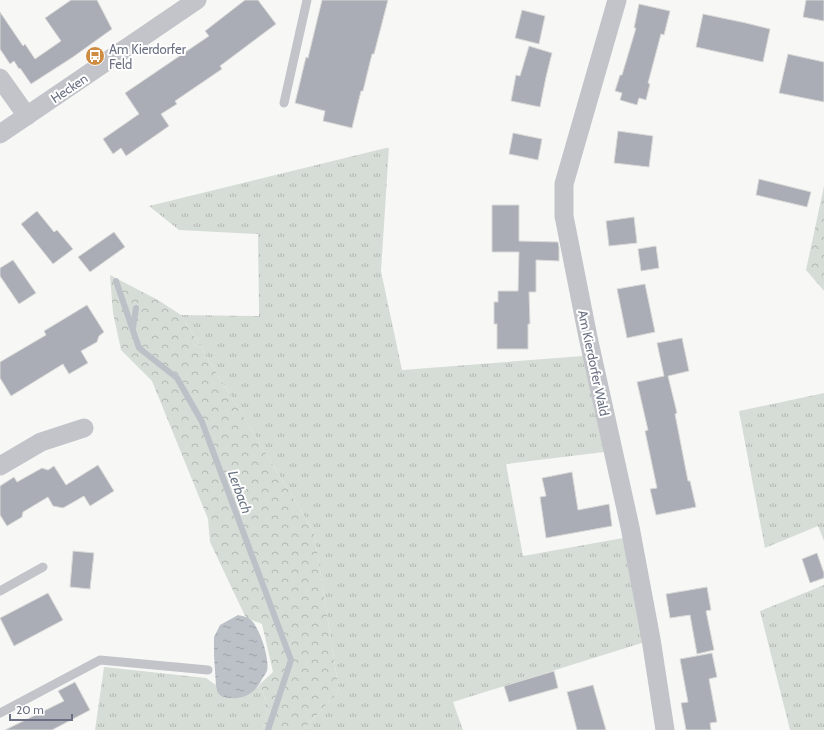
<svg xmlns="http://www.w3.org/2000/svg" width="824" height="730" viewBox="0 0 824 730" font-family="Cabin,sans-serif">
<defs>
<pattern id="grass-tufts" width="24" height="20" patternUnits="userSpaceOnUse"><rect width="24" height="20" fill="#d6dcd6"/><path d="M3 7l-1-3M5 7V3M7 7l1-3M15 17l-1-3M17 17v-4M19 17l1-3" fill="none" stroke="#b2b7b3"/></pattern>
<pattern id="forest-crowns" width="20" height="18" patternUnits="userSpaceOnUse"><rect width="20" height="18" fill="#d6dcd6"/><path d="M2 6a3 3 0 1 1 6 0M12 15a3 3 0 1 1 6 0" fill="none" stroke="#b2b7b3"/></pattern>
<pattern id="water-ripples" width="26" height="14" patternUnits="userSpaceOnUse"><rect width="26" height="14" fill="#bcc1c8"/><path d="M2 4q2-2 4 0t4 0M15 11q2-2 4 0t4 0" fill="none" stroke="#9da1a8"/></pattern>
</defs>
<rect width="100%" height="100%" fill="#f7f8f6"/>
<g fill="url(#grass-tufts)">
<polygon points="389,147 381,271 402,370 583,356 604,452 506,464 523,556 623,538 645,642 453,702 463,730 303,730 339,691 314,532 181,315 259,316 258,234 179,230 149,206 390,147"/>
<polygon points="824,393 824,541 818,526 765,548 739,411"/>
<polygon points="824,585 824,730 790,730 760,611"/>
<polygon points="104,667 206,678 216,685 216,686 257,688 260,684 268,708 263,730 95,730"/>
</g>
<g fill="url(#forest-crowns)">
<polygon points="824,186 824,291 806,270"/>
<polygon points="110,275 158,300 181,315 314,532 339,691 303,730 263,730 268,708 260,684 273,672 262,624 246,618 210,542 208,519 152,381 121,350 113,313"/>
</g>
<path fill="url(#water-ripples)" d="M238,615C242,616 249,617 252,621C260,629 270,659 267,671C266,673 264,676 262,679C254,696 239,702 221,696L218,693L216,686L214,655V637L220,625Z"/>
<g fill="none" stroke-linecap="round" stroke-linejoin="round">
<g stroke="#bcc1c8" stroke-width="6">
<polyline points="116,281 139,348 177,378 202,422 291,660 268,730"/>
<polyline points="133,328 136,308"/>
</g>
</g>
<g fill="#aaadb5" stroke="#d9dad8">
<polygon points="71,0 97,0 112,29 73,57 31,84 20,68 19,69 14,61 10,64 0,49 0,12 23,46 25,44 35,59 61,41 45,18"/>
<polygon points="245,0 258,0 276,24 220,66 222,69 175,101 177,104 161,114 169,126 126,156 121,148 113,154 103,139 139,114 125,93 209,36 205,31"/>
<polygon points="322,0 388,0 374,54 372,54 363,91 361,91 352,128 323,121 325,111 295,103 306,57 308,58"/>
<polygon points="806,0 824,0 824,21 803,17"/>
<polygon points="639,4 670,11 664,35 661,34 648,83 650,84 646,100 639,98 637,105 620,100 622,93 615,91 620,75 622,75 636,28 634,28"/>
<polygon points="522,10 545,16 539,44 515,38"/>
<polygon points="703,14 746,23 770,29 763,62 696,47"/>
<polygon points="529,46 552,53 546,77 540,107 511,101 516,75 520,76"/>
<polygon points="788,54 824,62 824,102 779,93"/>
<polygon points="618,131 653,136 649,167 614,163"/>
<polygon points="513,133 542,139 538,160 509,154"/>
<polygon points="759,179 811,192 807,207 756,195"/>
<polygon points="492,205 519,205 519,241 558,242 559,247 559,261 536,260 536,292 529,292 530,324 528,324 528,349 497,349 497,324 494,324 494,302 498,302 498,291 518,291 519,252 492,252"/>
<polygon points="37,211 54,232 57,230 73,249 53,264 21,224"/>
<polygon points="634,217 637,243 609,246 606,221"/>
<polygon points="114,232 125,247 90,272 78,257"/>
<polygon points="656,246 659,268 641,271 638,249"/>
<polygon points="13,260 36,293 19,304 0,276 0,268"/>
<polygon points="645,284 655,332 627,338 617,289"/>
<polygon points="87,305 104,332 99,336 97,342 81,351 88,363 69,374 63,364 11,396 0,378 0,362 46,335 44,331"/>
<polygon points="682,338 689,371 668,376 677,413 675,414 688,481 690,481 696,507 656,515 650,489 657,488 645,431 648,430 637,382 664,376 657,343"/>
<polygon points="98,465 114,491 90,506 84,496 63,508 53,506 48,497 23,512 22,517 7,526 0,515 0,486 14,477 17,482 42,468 48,470 54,466 66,485"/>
<polygon points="572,472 578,510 609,504 612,526 546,538 540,497 546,496 542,478"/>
<polygon points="73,551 94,553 90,589 70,587"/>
<polygon points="817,553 824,573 824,578 810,583 802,559"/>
<polygon points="707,587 711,610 706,611 714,650 697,654 690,615 670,618 666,594"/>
<polygon points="48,593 63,620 14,646 0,618"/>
<polygon points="712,653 717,677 709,679 717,722 710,723 711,730 686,730 681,703 688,702 680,659"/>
<polygon points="554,671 558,688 509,702 504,686"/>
<polygon points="75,682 90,710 52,730 5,730 64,701 58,691"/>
<polygon points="593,685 606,730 577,730 567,692"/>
</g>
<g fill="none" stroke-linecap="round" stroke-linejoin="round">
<g stroke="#c2c4c9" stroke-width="9">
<polyline points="284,103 307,0"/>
<polyline points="0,591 43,567"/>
<polyline points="0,713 100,660 208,670"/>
</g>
<g stroke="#c2c4c9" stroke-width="19">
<polyline points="617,0 564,184 564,216 588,337 630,527 651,639 665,730"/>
<polyline points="0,78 27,116"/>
<polyline points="0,134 197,0"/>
<polyline points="0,466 41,442 84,428"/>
</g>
</g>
<defs>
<g id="bus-disc" transform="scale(1)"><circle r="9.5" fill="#cd8c41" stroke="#fff"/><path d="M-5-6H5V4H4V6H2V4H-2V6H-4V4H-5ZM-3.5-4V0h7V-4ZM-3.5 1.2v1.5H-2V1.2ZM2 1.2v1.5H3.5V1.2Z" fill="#fff"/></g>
</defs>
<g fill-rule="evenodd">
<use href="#bus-disc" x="95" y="56"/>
</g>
<g text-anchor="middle" stroke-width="4" stroke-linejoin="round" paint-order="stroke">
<g font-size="13" fill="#6b7183" stroke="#fff" text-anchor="start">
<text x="109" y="54">Am Kierdorfer<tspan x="109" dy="15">Feld</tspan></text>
</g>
<g font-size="13" fill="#6b7183" stroke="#fff">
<text transform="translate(69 88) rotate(-34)" y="5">Hecken</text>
<text transform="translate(594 363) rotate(78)" y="5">Am Kierdorfer Wald</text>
</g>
<g font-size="14" font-style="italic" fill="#6c7785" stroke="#fff">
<text transform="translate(240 492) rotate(70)" y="5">Lerbach</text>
</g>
</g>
<path d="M10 714v6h62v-6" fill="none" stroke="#6b7183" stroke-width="2"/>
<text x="16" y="714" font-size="12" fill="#6b7183" stroke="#ffffff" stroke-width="3" paint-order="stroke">20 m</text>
</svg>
